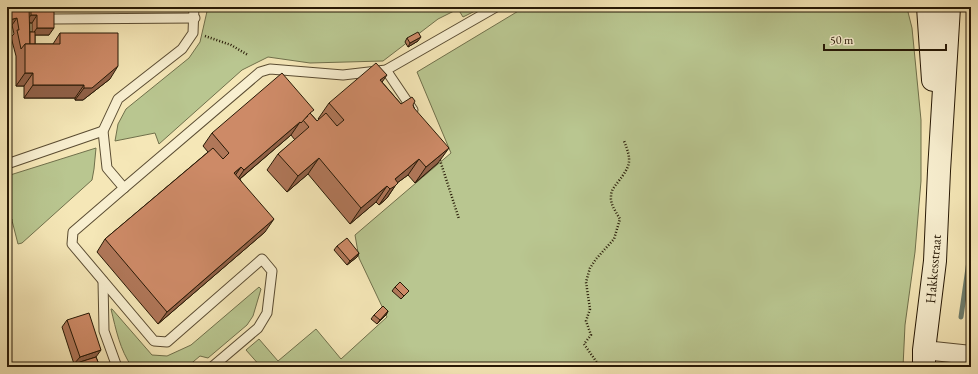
<svg xmlns="http://www.w3.org/2000/svg" width="978" height="374" viewBox="0 0 978 374" font-family="'EB Garamond',serif">
<rect width="100%" height="100%" fill="#f5e7b7"/>
<filter id="stains"><feTurbulence type="fractalNoise" baseFrequency=".005" numOctaves="4"/><feColorMatrix values="0 0 0 0 .2 0 0 0 0 .09 0 0 0 0 .02 0 0 0 .5 -.17"/></filter>
<radialGradient id="worn" r=".72"><stop offset=".6" stop-color="#630" stop-opacity="0"/><stop offset="1" stop-color="#630" stop-opacity=".3"/></radialGradient>
<g fill="#b9c690" stroke="#70704b">
<polygon points="208,7 483,7 463,17 458,9 438,19 383,61 310,63 268,57 242,70 159,144 155,133 115,141 118,124 126,109 189,58 200,42"/>
<polygon points="525,7 903,7 908,12 912,28 921,120 921,181 915,252 905,325 903,367 261,367 246,350 259,339 278,361 316,329 341,359 387,317 359,258 355,235 451,153 417,72"/>
<polygon points="96,148 94,169 92,180 22,243 18,244 7,201 7,176"/>
<path d="M259,287L261,289L253,316L247,325L208,358L200,356L187,367H132C120,350 116,330 111,309H112L152,355L167,356L191,345Z"/>
</g>
<g fill="none" stroke-linecap="round" stroke-linejoin="round">
<polyline stroke="#6d7d6d" stroke-width="5" points="961,317 971,247"/>
<g stroke="#5a4c32" stroke-width="11">
<g id="lane">
<polyline points="194,7 193,33 182,49 118,99 103,131 107,168 124,188 260,72 270,69 343,75 386,70 496,7"/>
<polyline points="54,19 195,18"/>
<polyline points="386,70 413,110"/>
<polyline points="7,164 103,131"/>
<polyline points="124,188 73,232 72,244 154,341 167,342 262,259 272,271 267,313 258,328 212,367"/>
<polyline points="103,281 104,331 117,367"/>
</g>
</g>
<g stroke="#5a4c32" stroke-width="20">
<polyline id="street" points="924,350 971,355"/>
</g>
<g stroke="#271906" stroke-width="24">
<g id="secondary">
<polyline points="928,7 933,80"/>
<polyline points="924,367 924,350 935,261 939,171 949,7"/>
</g>
</g>
<g stroke="#271906" stroke-width="2.5" stroke-dasharray="1 2" stroke-linecap="butt">
<polyline points="205,36 231,45 248,55"/>
<polyline points="439,157 459,219"/>
<path d="M600,367L584,344L591,335L586,321L590,309L586,282L590,268L596,259L614,239L620,219C616,212 610,204 611,196C611,190 615,186 618,182C631,165 632,161 624,141"/>
</g>
<use href="#lane" stroke="#f8efd0" stroke-width="9"/>
<use href="#street" stroke="#f8efd0" stroke-width="18"/>
<use href="#secondary" stroke="#f8efd0" stroke-width="22"/>
</g>
<g fill="#b07759" stroke="#271906" fill-rule="evenodd">
<path d="M7,7H45L49,35H35V44H53L60,33L110,79L83,100H75V98H24V86H16V56L11,37L14,34L12,25L7,26ZM30,23H32V32H30Z"/>
<polygon points="407,38 418,41 408,47 405,42"/>
<polygon points="382,82 401,104 413,105 438,163 415,183 408,175 397,183 387,198 384,201 379,205 376,202 350,224 308,174 287,192 267,170 278,154 295,140 291,135 240,179 265,232 158,324 97,252 105,239 208,152 203,146 212,133 311,114 317,121 319,119 318,119 329,103"/>
<polygon points="337,246 359,253 357,257 347,265 334,250"/>
<polygon points="395,287 409,291 401,299 392,291"/>
<polygon points="388,311 386,315 377,324 371,319 374,315"/>
<polygon points="67,320 96,357 100,367 78,367 78,366 80,362 74,364 62,327"/>
</g>
<g fill="#906148" stroke="#271906">
<polygon points="31,15 37,15 32,23 26,22"/>
<polygon points="17,18 12,25 7,26 7,22 9,20"/>
<polygon points="37,28 54,28 49,35 32,35"/>
<polygon points="421,37 418,41 408,47 410,43"/>
<polygon points="118,66 110,79 83,100 75,100 84,88"/>
<polygon points="25,73 33,73 24,86 16,86"/>
<polygon points="387,75 376,91 380,80"/>
<polygon points="33,85 84,85 75,98 24,98"/>
<polygon points="300,122 291,135 235,183 244,170"/>
<polygon points="449,148 438,163 415,183 426,167"/>
<polygon points="319,158 308,174 287,192 298,176"/>
<polygon points="419,159 408,175 397,183 387,198 379,205 390,189 395,179"/>
<polygon points="241,167 232,180 234,173"/>
<polygon points="387,186 376,202 350,224 361,208"/>
<polygon points="274,219 265,232 158,324 167,312"/>
<polygon points="12,220 7,226 7,222"/>
<polygon points="359,253 357,257 347,265 350,261"/>
<polygon points="388,311 386,315 377,324 380,320"/>
<polygon points="101,350 96,357 74,364 80,357"/>
</g>
<g fill="#cd8a67" stroke="#271906">
<polygon points="7,7 29,7 30,44 25,44 21,49 17,30 19,30 17,18 9,20 7,13"/>
<polygon points="31,7 45,7 45,8 54,8 54,28 37,28 37,15 31,15"/>
<rect x="30" y="32" width="5" height="12"/>
<polygon points="418,32 421,37 410,43 407,38"/>
<polygon points="60,33 118,33 118,66 92,88 84,88 84,85 33,85 33,73 25,73 25,44 60,44"/>
<polygon points="376,63 387,75 380,80 401,104 412,97 415,101 413,105 414,108 449,148 426,167 419,159 395,179 398,183 395,186 390,189 387,186 361,208 319,158 298,176 278,154 309,127 303,120 308,116 307,115 310,113 317,121 326,113 337,126 344,120 329,103"/>
<polygon points="282,73 314,110 310,113 301,123 300,122 244,170 241,167 234,173 274,219 167,312 105,239 213,148 223,159 229,153 212,133"/>
<polygon points="7,211 12,220 7,222"/>
<polygon points="347,238 359,253 350,261 337,246"/>
<polygon points="400,282 409,291 404,296 395,287"/>
<polygon points="383,306 388,311 380,320 374,315"/>
<polygon points="89,313 101,350 80,357 67,320"/>
<polygon points="96,357 100,367 82,367 80,362"/>
</g>
<g text-anchor="middle" stroke-width="3" stroke-linejoin="round" paint-order="stroke">
<g font-size="14" fill="#271906" stroke="#f8efd0">
<text transform="translate(933 269) rotate(-85)" y="5">Hakkesstraat</text>
</g>
</g>
<rect width="978" height="374" fill="none" stroke="#f5e7b7" stroke-width="24"/>
<rect x="8" y="8" width="962" height="358" fill="none" stroke="#271906" stroke-width="2"/>
<rect x="12" y="12" width="954" height="350" fill="none" stroke="#271906"/>
<path d="M824 44v6h122v-6" fill="none" stroke="#271906" stroke-width="2"/>
<text x="830" y="44" font-size="12" fill="#271906" stroke="#f8efd0" stroke-width="3" paint-order="stroke">50 m</text>
<rect width="100%" height="100%" filter="url(#stains)"/>
<rect width="100%" height="100%" fill="url(#worn)"/>
</svg>
